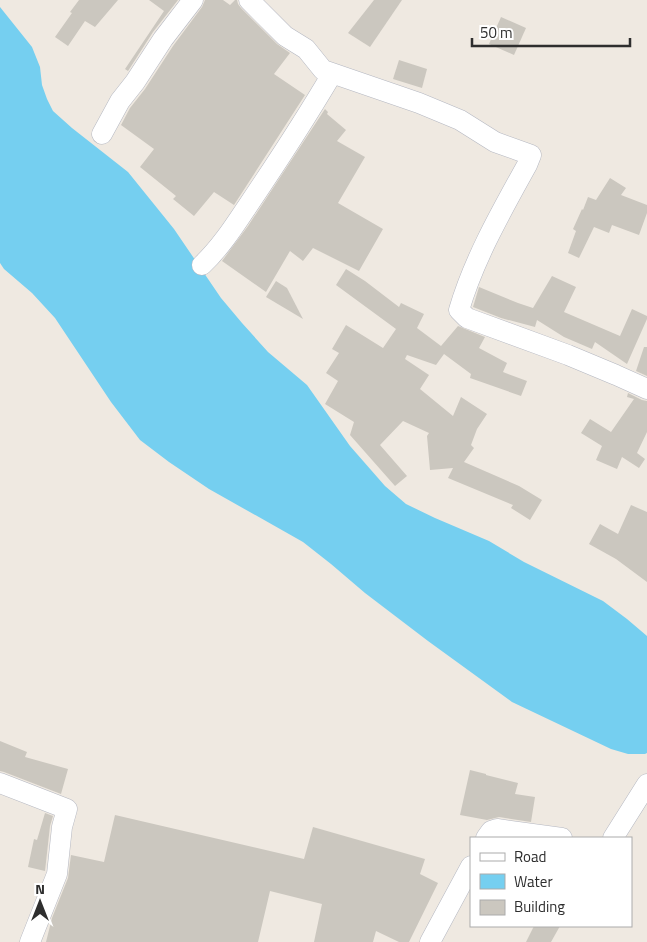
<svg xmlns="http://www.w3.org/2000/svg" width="647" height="942" viewBox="0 0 647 942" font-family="'Titillium Web',sans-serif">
<rect width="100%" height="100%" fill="#efe9e1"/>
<polygon fill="#75cff0" points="0,7 32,47 40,67 42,85 47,99 53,111 72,128 128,172 174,229 221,298 242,323 268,352 307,385 350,446 385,486 406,504 435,518 489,541 524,562 603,601 627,619 647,636 647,753 645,754 628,754 611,749 512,702 428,641 365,593 331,564 303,542 209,489 169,462 140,440 111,402 55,318 32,293 4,269 0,263"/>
<g fill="#cbc7bf">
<polygon points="79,0 118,0 95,27 85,21 68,46 55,37 72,13 70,12"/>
<polygon points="149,0 178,0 153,32 128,71 125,69 164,11"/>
<polygon points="205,0 223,0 230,5 235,0 237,0 238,4 241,8 277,44 290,53 274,74 305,95 234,205 214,192 194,216 173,199 176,196 140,167 154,149 121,125 130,108 145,89 173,46 202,7"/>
<polygon points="374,0 402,0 370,47 348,33"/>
<polygon points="501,17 526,28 514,55 489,44"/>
<polygon points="399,60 427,69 422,88 393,79"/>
<polygon points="325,109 328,112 327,114 346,130 337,141 365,157 338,203 383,229 359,271 313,248 303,261 290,251 266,292 222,261 248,226"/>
<polygon points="610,178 626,188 621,195 647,205 647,213 639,235 612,225 609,233 594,227 579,258 568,253 576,231 573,229 582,209 583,210 588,197 596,200"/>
<polygon points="346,269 365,281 399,307 401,303 424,314 417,328 441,346 458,326 485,337 479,348 507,363 503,372 527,381 521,396 470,378 471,374 444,354 436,365 407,355 405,359 429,375 420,389 453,416 461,397 487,414 477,429 471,445 474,448 464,462 519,486 542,500 530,520 511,508 513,505 448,478 453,468 430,470 427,436 429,433 403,421 380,445 407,476 395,486 350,435 354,422 325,404 338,381 326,373 339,353 332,349 346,325 383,348 396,329 336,285"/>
<polygon points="552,276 576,287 564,312 620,336 632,309 647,316 647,319 627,364 595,342 592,349 564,337 537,320 535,327 501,318 473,307 479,287 518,303 533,308"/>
<polygon points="276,281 287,288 303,319 266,297"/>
<polygon points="644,347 647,347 647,376 636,371"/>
<polygon points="628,393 642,400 647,401 647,432 637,453 645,459 639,468 622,457 617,469 596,460 602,446 581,433 590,419 611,432 634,399 627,397"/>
<polygon points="631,505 647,512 647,582 616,559 589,544 600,524 618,534"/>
<polygon points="0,741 27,752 25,757 68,769 61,794 4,772 0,771"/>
<polygon points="470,770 486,774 486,775 518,783 515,794 535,797 531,822 499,817 487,820 460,815"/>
<polygon points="45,813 53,816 50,826 45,871 28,867 34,839 37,840"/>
<polygon points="115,815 304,859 313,827 425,859 420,874 438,883 409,942 399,942 376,931 373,942 314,942 322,904 270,891 258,942 46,942 52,918 68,878 71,855 104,862"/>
<polygon points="534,926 560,926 551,942 526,942"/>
</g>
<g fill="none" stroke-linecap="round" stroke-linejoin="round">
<g stroke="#b4b7c1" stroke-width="21">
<g id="minor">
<path d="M249,0L285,36L306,49L323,70L419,103L460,120L495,142L531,155L527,165C501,212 474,259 459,310L467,318L568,355L616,375L647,389"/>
<polyline points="102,134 120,101 135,82 163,39 193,0"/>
<path d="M202,265C221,247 235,225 249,204C278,161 306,118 332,74"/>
<polyline points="0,783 67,809 62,827 57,874 30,942"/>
<polyline points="486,838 491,831 497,829 562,838"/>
<polyline points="613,838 647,784"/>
<polyline points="430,942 471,866"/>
</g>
</g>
<use href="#minor" stroke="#fff" stroke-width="20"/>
</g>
<rect x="470" y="837" width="162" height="90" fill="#ffffff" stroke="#ababab"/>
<rect x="480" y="853" width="25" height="8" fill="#ffffff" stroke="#ababab"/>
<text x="514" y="862" font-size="15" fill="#2e2e2e">Road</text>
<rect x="480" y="874" width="25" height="15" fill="#75cff0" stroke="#ababab"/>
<text x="514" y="887" font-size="15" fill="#2e2e2e">Water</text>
<rect x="480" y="900" width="25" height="15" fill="#cbc7bf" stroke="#ababab"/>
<text x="514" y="912" font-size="15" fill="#2e2e2e">Building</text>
<g transform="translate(40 902)" stroke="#ffffff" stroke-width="4" paint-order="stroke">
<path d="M0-4L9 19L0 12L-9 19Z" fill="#2e2e2e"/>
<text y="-8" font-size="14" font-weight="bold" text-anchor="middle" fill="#2e2e2e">N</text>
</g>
<path d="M472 38v8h158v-8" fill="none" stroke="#2e2e2e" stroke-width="2.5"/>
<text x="480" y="38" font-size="15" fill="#2e2e2e" stroke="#ffffff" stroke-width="4" paint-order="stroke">50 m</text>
</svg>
